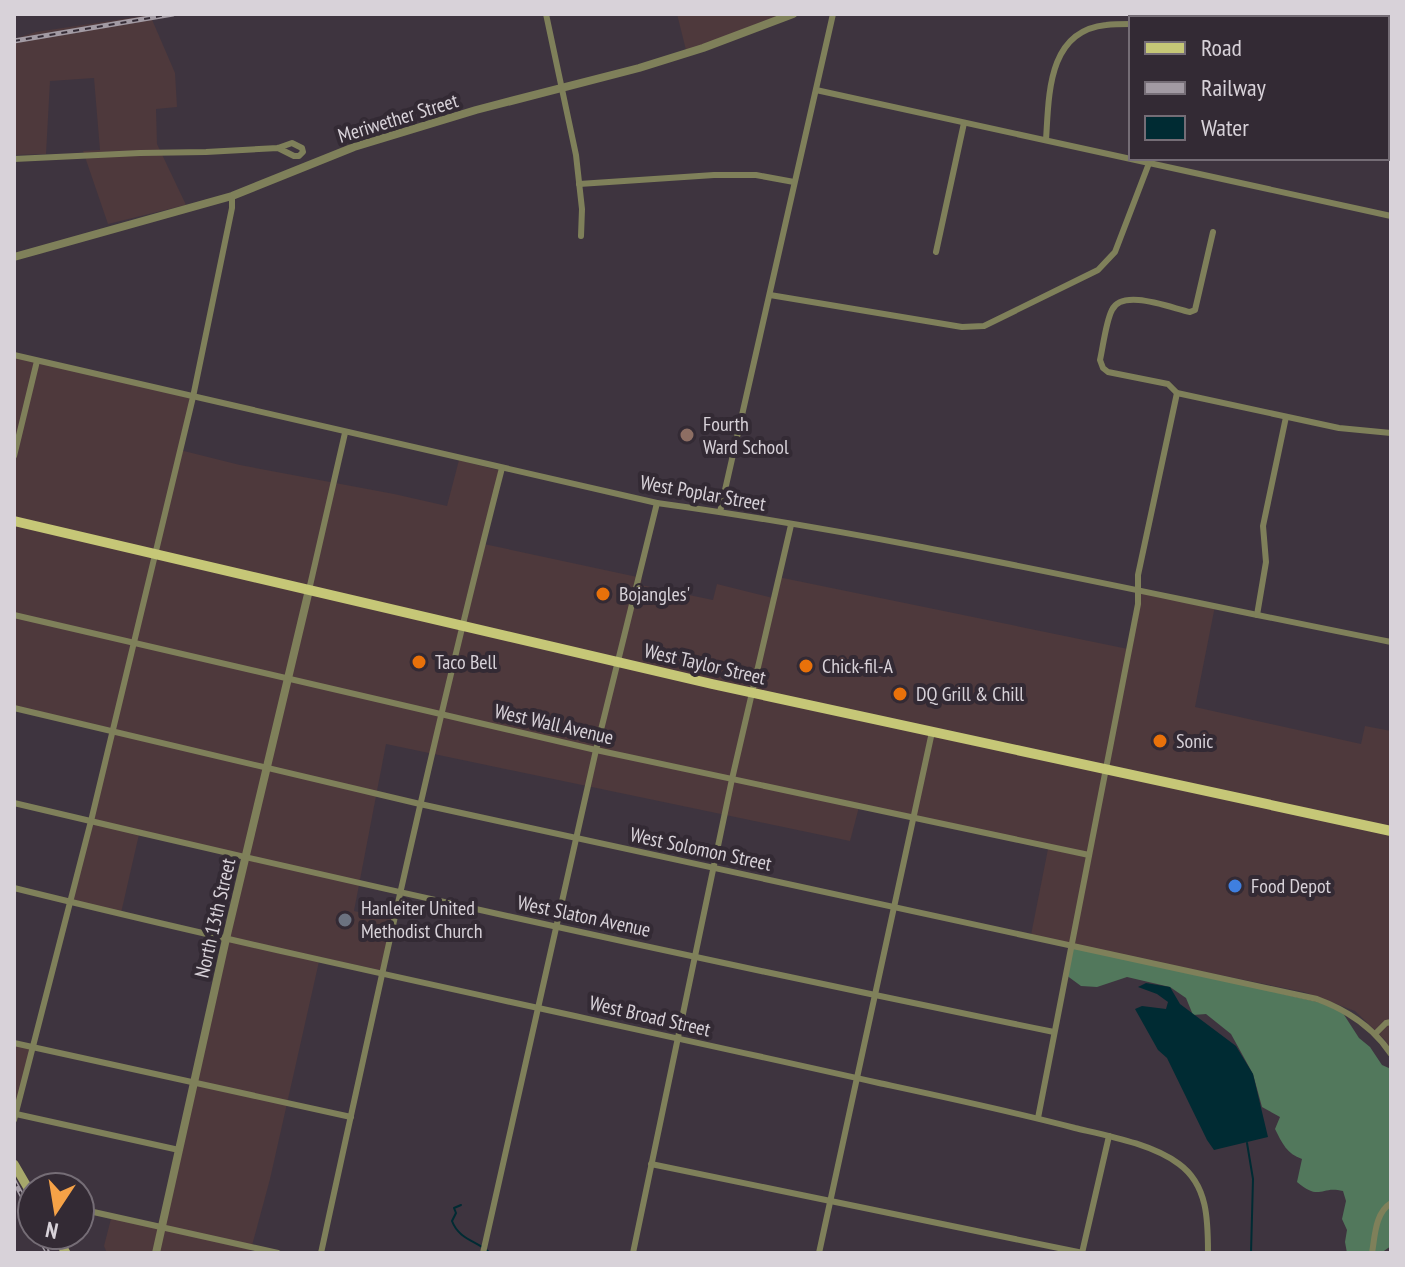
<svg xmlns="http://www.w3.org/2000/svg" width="1405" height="1267" viewBox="0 0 1405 1267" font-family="'PT Sans Narrow',sans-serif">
<rect width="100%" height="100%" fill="#3e343f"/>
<g fill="#4e393c">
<polygon points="677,14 789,14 687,54"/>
<polygon points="150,15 175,73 177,107 156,109 157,144 186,205 108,224 83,151 100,150 94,78 50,81 46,154 14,155 14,39 36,32"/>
<polygon points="14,355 190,398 180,450 240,465 394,494 447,506 459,460 501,471 484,544 642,578 641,585 713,600 717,584 773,598 778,577 1128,649 1141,590 1215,606 1195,707 1361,744 1365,726 1391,731 1391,1051 1385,1040 1355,1011 1304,992 1071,945 1031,935 1048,849 859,807 850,841 386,744 354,911 394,920 384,971 320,957 270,1179 250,1253 107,1253 104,1246 112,1215 162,1224 247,856 140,830 121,913 71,901 111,728 14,706"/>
<polygon points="14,1042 34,1047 14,1131"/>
</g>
<path fill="#52785c" d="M1072,945L1339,1007L1359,1038L1370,1047L1382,1065L1391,1069V1246L1381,1253H1347L1345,1242L1347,1230L1342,1219L1346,1201L1343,1191C1320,1185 1321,1202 1297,1182L1302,1159C1287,1154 1282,1143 1275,1129L1280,1117L1262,1107L1253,1074L1231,1034L1206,1014L1193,1015L1186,998L1170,987L1127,977L1097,987L1081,986L1066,975Z"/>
<polygon fill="#002b33" points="1146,983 1170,987 1180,1004 1236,1046 1253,1074 1268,1137 1214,1150 1207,1140 1167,1058 1158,1050 1135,1009 1142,1006 1166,1009 1168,1002 1157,994 1138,987"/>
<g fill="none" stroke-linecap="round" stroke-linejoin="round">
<g stroke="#002b33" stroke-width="2">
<polyline points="1247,1143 1253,1179 1251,1253"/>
<path d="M461,1205L454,1208L456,1213L452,1221C459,1240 478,1241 490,1253"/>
</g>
<g stroke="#7f805a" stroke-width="6">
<polyline points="546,14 576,155 582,209 581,236"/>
<polyline points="1236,18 1238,14"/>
<polyline points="1387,80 1391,81"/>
<polyline points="816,90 1391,216"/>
<path d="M1046,140C1049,96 1047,31 1106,25C1114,24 1123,24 1131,24"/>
<polyline points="14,159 140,153 206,152 278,148 292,143 302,148 303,152 299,156 294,156 278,148"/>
<polyline points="579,184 714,175 756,175 794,182"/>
<path d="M1213,232L1195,310L1190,312C1171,308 1122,288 1112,310C1106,321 1103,347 1100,360L1103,368L1108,372L1168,384L1177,393L1339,428L1391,433"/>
<polyline points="936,252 964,123"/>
<polyline points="770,295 962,327 984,326 1098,270 1115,252 1151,158"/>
<path d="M14,355L657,503C904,537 1147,594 1391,642"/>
<polyline points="14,456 37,361"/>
<polyline points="720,512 833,14"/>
<polyline points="309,590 345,433"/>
<polyline points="14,615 596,750 1089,855"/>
<polyline points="1257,615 1266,562 1263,526 1286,417"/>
<path d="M14,708L420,804L1317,999C1347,1010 1373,1027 1391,1054"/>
<path d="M14,803C359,885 706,961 1054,1032"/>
<path d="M14,888C301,959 590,1018 879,1083C944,1097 1010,1111 1075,1128C1109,1136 1152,1144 1179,1164C1208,1185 1208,1221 1208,1253"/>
<polyline points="1375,1034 1386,1023 1391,1022"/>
<polyline points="14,1043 351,1117"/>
<polyline points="16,1114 179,1150"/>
<polyline points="1038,1118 1138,604 1138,575 1177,393"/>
<polyline points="14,1120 91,821 193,397 232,208 232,196"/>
<polyline points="651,1164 1083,1253"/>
<polyline points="80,1209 278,1253"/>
<path d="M321,1253C378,991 435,728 502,468"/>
<polyline points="483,1253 596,750 657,503"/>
<polyline points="633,1253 732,779 791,525"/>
<polyline points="819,1253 932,732"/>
<polyline points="1082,1253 1109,1136"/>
<path d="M1372,1253C1375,1236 1375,1213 1391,1203"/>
</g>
<g stroke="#7f805a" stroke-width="8">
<polyline points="14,257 232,196 354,147 476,110 639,68 703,48 793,14"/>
<polyline points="156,1253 226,939 309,590"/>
</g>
<g stroke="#a7a86b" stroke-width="9">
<polyline points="14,1164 32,1195"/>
<polyline points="56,1235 66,1253"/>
</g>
<polyline stroke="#c6c777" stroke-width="10" points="14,521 712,684 1391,831"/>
<g stroke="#a29aa3" stroke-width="5">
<g id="rail">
<polyline points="14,41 173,14"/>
<polyline points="14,1181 32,1214"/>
<polyline points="38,1235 48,1253"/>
</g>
</g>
<use href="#rail" stroke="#332a34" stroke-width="2" stroke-dasharray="6" stroke-linecap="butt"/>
</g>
<circle fill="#8d6e63" stroke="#332a34" stroke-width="3" cx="687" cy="435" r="8"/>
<g fill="#e8710a" stroke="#332a34" stroke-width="3">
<circle cx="603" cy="594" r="8"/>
<circle cx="419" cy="662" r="8"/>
<circle cx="806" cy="666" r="8"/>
<circle cx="900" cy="694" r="8"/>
<circle cx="1160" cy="741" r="8"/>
</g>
<circle fill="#3f7fe0" stroke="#332a34" stroke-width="3" cx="1235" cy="886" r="8"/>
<circle fill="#6b7280" stroke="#332a34" stroke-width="3" cx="345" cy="920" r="8"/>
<g text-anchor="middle" stroke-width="8" stroke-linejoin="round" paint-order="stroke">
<g font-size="20" fill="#d8d2d9" stroke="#332a34">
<text transform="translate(398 118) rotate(-17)" y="7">Meriwether Street</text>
<text transform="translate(703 493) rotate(10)" y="7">West Poplar Street</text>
<text transform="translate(705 664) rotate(13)" y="7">West Taylor Street</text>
<text transform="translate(554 724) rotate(13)" y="7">West Wall Avenue</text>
<text transform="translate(701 849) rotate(12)" y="7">West Solomon Street</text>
<text transform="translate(584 916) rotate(12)" y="7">West Slaton Avenue</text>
<text transform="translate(215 918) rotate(-77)" y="7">North 13th Street</text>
<text transform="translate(650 1016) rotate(13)" y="7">West Broad Street</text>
</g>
<g font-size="20" fill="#d8d2d9" stroke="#332a34" text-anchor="start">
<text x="703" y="431">Fourth<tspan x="703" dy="23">Ward School</tspan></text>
<text x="619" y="601">Bojangles'</text>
<text x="435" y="669">Taco Bell</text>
<text x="822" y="673">Chick-fil-A</text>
<text x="916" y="701">DQ Grill &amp; Chill</text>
<text x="1176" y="748">Sonic</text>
<text x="1251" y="893">Food Depot</text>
<text x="361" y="915">Hanleiter United<tspan x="361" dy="23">Methodist Church</tspan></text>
</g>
</g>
<rect width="1405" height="1267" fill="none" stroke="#d8d2d9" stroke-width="32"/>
<rect x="1129" y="16" width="260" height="144" fill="#332a34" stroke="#756d76" stroke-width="2"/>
<rect x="1145" y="42" width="40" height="12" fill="#c6c777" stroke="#756d76" stroke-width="2"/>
<text x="1201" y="56" font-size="24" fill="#d8d2d9">Road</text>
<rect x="1145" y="82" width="40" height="12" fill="#a29aa3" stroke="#756d76" stroke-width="2"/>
<text x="1201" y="96" font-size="24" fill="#d8d2d9">Railway</text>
<rect x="1145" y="116" width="40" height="24" fill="#002b33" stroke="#756d76" stroke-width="2"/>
<text x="1201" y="136" font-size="24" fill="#d8d2d9">Water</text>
<g transform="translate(56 1211) rotate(192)"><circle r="38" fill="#332a34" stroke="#756d76" stroke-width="2"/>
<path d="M0-6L14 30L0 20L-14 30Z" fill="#f6a247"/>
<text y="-12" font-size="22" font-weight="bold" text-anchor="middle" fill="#d8d2d9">N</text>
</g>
</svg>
